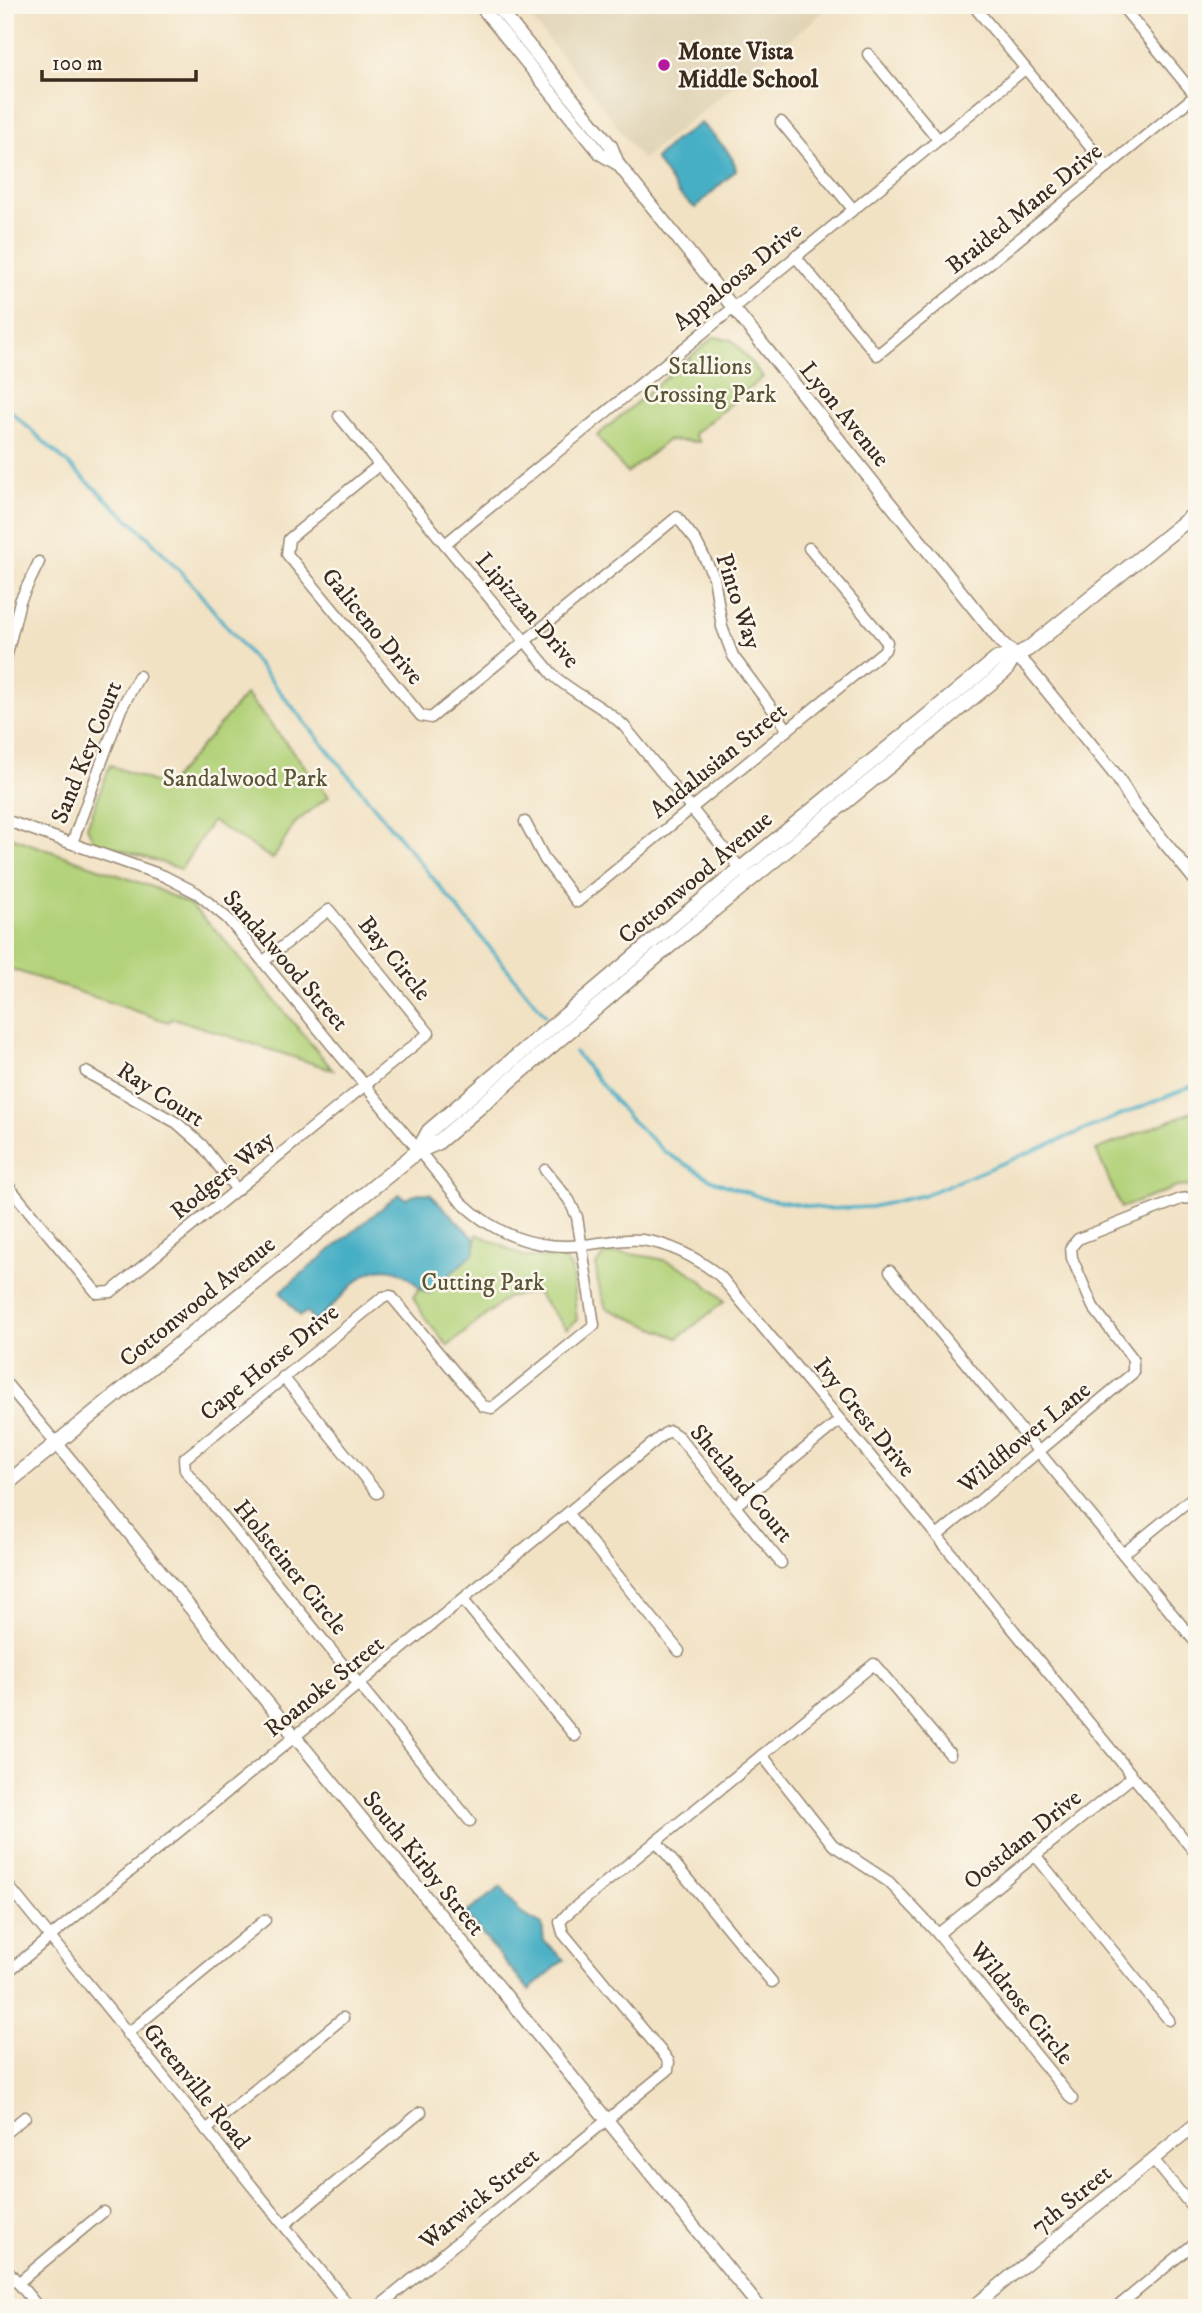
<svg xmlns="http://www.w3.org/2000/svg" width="1202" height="2313" viewBox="0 0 1202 2313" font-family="'IM FELL DW Pica',serif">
<rect width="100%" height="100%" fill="#fbf7ec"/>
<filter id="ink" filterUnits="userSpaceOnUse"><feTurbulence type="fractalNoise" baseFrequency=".0143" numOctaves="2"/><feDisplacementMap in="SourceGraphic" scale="14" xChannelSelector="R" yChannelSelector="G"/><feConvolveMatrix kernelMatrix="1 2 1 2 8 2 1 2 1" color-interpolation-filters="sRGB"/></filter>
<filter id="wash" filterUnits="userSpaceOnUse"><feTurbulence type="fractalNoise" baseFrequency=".00686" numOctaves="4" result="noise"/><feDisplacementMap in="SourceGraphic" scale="28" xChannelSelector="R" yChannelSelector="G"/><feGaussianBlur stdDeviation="1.57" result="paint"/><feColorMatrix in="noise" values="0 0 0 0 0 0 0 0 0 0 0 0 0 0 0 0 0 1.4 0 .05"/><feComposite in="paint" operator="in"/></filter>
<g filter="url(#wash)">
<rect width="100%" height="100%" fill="#f2e2c4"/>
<polygon fill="#e0d3b4" points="519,5 832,5 642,160 587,86"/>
<g fill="#b2d279" stroke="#767e4c" stroke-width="2">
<polygon points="714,337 732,340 763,377 694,434 699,442 668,440 627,473 597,436"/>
<polygon points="246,694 329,796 295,823 273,859 212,821 181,869 94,841 87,827 110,765 166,787"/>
<polygon points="5,835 152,887 189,904 221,936 333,1070 173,1018 168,1022 5,967"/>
<polygon points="1197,1110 1197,1186 1177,1187 1121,1208 1096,1150"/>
<polygon points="477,1234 525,1257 563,1259 571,1267 577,1320 567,1329 536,1292 508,1297 448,1346 427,1321 413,1297 419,1289 429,1292 476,1244"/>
<path d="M617,1253C673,1258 683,1263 725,1301L678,1338L606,1308L598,1283L596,1265L604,1255Z"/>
</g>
<g fill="#46afc5" stroke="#406c72" stroke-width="2">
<path d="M701,123C712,136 734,152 736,170L695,208L679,194L655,159L674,141Z"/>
<path d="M419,1193L430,1194L475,1239V1252L429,1293C416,1288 410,1275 397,1271C368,1263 354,1284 336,1302C330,1309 322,1315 315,1321L307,1312L300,1316L280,1292L399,1194L406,1199Z"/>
<polygon points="501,1887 522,1914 542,1925 544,1941 564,1960 529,1990 465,1914"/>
</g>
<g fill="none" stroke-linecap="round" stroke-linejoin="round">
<g stroke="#46afc5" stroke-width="3.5">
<polyline points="5,406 150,539 191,583 545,1015"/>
<polyline points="575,1052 629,1118 665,1152 714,1181 766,1199 826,1209 871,1207 924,1195 1197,1084"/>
</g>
</g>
</g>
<g filter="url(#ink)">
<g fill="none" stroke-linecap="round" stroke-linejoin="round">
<g stroke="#968671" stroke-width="13">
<g id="minor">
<polyline points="973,5 1107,167"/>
<polyline points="1121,5 1195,95"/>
<polyline points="868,54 938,139"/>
<polyline points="781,122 853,209"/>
<polyline points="795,256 877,355 1197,94"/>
<path d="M339,416L554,676C575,695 602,705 624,726L744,873"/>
<polyline points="379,465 289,539 287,554 421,716 431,718 677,517 696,541 714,577 722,627 733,656 788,730"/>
<polyline points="445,544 1025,69"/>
<polyline points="5,662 20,601 39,562"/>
<path d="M5,820L164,876L197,893L228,919L461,1202C496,1235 535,1250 583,1245C603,1243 623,1238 642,1240C672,1244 697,1258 720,1276L937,1536L1197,1855"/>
<polyline points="525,822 545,860 577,902 885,650 887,642 809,548"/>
<polyline points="72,843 121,709 139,676"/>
<polyline points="86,1072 177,1123 202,1145 237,1190"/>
<polyline points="5,1182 97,1293 111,1292 429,1033 329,910 264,961"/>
<polyline points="890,1271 1197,1644"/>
<polyline points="283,1377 377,1493"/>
<polyline points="5,1382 57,1444"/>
<polyline points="735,1506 840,1420"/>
<polyline points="568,1514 679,1651"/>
<polyline points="937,1536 1133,1373 1133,1359 1093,1307 1072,1258 1071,1247 1078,1239 1181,1199 1197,1197"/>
<polyline points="1123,1554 1197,1494"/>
<polyline points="463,1600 575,1736"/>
<polyline points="762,1755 833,1845 889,1882 938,1934 1072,2099"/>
<polyline points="470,1821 185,1470 184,1459 383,1297 391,1296 483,1406 492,1408 594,1325 577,1217 569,1200 545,1170"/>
<polyline points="656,1841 772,1982"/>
<polyline points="1035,1855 1169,2020"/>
<polyline points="11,1889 351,2308"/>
<polyline points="938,1934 1132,1777"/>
<polyline points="5,1974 664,1434 670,1431 679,1437 781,1563"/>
<polyline points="127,2034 265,1920"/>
<polyline points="206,2130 343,2018"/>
<polyline points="5,2133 25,2117"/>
<polyline points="1153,2159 1197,2213"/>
<polyline points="284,2225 421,2112"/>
<polyline points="5,2267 39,2308"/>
<polyline points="18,2283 103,2212"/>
<polyline points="377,2308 668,2070 669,2062 665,2056 563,1933 560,1922 568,1913 874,1664 950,1754"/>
<polyline points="1116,2308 1197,2241"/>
</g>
</g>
<g stroke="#968671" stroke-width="15">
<g id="tertiary">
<polyline points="480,5 601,154 618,164"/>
<polyline points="496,5 611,146 618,164 1001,642 1027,666 1118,778 1134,805 1197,882"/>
<polyline points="57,1444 760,2308"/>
<polyline points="972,2308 1197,2123"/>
</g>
</g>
<g stroke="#968671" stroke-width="17">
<g id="secondary">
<polyline points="418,1151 429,1131 654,940 997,659 1014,656 1028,649 1197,512"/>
<polyline points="5,1485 418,1151 437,1143 662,952 1005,671 1014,656"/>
</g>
</g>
<use href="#minor" stroke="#fff" stroke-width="10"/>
<use href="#tertiary" stroke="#fff" stroke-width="12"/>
<use href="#secondary" stroke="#fff" stroke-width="14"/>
</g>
</g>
<circle fill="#b5179e" stroke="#fbf7ec" stroke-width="2.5" cx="664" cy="65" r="7"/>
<g text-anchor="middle" stroke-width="5" stroke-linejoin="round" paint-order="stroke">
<g font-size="24" font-weight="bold" fill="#3b2a1e" stroke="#fbf7ec" text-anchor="start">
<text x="678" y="59">Monte Vista<tspan x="678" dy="28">Middle School</tspan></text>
</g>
<g font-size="24" fill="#3b2a1e" stroke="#fbf7ec">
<text transform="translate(1024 208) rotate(-39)" y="8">Braided Mane Drive</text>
<text transform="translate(737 276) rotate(-39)" y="8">Appaloosa Drive</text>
<text transform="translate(845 414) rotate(51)" y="8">Lyon Avenue</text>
<text transform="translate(739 601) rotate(72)" y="8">Pinto Way</text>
<text transform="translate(528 610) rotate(49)" y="8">Lipizzan Drive</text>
<text transform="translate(373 626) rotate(50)" y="8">Galiceno Drive</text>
<text transform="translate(86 752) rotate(-68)" y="8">Sand Key Court</text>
<text transform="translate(718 760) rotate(-39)" y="8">Andalusian Street</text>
<text transform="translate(695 877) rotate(-40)" y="8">Cottonwood Avenue</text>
<text transform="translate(395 958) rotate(51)" y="8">Bay Circle</text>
<text transform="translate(286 960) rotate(49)" y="8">Sandalwood Street</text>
<text transform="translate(161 1094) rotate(33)" y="8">Ray Court</text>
<text transform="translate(222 1175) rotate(-39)" y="8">Rodgers Way</text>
<text transform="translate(197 1301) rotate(-39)" y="8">Cottonwood Avenue</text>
<text transform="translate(269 1362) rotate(-39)" y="8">Cape Horse Drive</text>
<text transform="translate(865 1417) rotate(51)" y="8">Ivy Crest Drive</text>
<text transform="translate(1024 1437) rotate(-39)" y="8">Wildflower Lane</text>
<text transform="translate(742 1483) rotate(50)" y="8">Shetland Court</text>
<text transform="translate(291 1567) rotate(51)" y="8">Holsteiner Circle</text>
<text transform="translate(324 1686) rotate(-39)" y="8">Roanoke Street</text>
<text transform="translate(1022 1839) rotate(-39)" y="8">Oostdam Drive</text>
<text transform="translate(424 1863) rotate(51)" y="8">South Kirby Street</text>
<text transform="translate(1022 2003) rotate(51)" y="8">Wildrose Circle</text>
<text transform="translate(197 2086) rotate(51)" y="8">Greenville Road</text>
<text transform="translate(479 2198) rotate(-39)" y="8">Warwick Street</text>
<text transform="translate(1071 2199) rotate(-39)" y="8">7th Street</text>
</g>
<g font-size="24" fill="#595435" stroke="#fbf7ec">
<text x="710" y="374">Stallions<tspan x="710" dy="28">Crossing Park</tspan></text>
<text x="245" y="786">Sandalwood Park</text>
<text x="483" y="1290">Cutting Park</text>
</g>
</g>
<rect width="1202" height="2313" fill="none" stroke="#fbf7ec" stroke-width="28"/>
<path d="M42 70v10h154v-10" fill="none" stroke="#3b2a1e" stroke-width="3.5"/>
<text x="52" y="70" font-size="21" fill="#3b2a1e" stroke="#fbf7ec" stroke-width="5" paint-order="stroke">100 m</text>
</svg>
